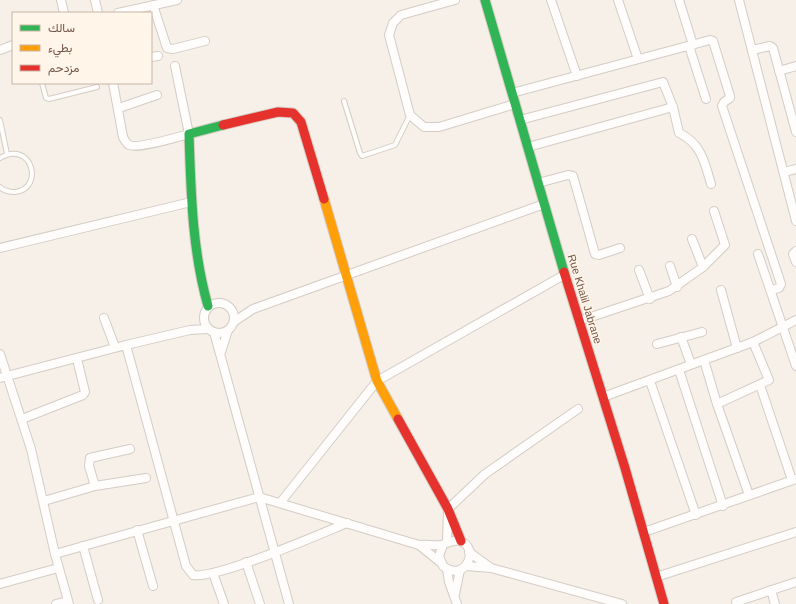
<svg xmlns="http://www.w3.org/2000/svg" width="796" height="604" viewBox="0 0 796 604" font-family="Helvetica,Vazirmatn,sans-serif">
<rect width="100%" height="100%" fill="#f6f0e8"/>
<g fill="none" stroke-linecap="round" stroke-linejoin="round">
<g stroke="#d4ccc5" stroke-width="6">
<g id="lane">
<polyline points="42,83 46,98 49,99 97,87"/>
<polyline points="344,101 360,153 362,156 395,145 410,115"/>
<polyline points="0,120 7,154"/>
<path d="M0,158C32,139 45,189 15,192C9,192 4,191 0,187"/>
</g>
</g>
<g stroke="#d4ccc5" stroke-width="10">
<g id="street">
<polyline points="61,0 64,13"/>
<polyline points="95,0 98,13"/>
<polyline points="455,0 401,15 393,23 389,35 410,115 424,127 439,127 515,104"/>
<polyline points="551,0 577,76"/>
<polyline points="618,0 638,59"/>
<polyline points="679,0 693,45"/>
<polyline points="739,0 796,221"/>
<polyline points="153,5 167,48 173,49 205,41"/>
<polyline points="118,13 177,0"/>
<polyline points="689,46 706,99"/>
<polyline points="0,50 13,45"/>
<polyline points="752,50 770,46 773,48 796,132"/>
<polyline points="151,57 158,56"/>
<polyline points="779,71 796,66"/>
<path d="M113,83L123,137C125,141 126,143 129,145C138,149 178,137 189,134L175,66"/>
<polyline points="512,93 710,40 713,41 730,96 730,98 724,102 722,106 781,284 779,288 771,290"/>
<polyline points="119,108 157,95"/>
<path d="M520,120L663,82L673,107L679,133C701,143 705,163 711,184"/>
<polyline points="528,147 673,107"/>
<polyline points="784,172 796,169"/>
<polyline points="538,183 568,175 573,176 595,254 599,255 620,248"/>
<polyline points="692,239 703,267"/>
<polyline points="0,248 191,202"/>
<polyline points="796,251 793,254 796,262"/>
<polyline points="758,254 796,366"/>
<polyline points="670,266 677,287"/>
<polyline points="639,270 650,299"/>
<polyline points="721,290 737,348"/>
<circle cx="219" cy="318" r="15"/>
<polyline points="104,318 115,347"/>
<polyline points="235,321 253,309 544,204"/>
<polyline points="579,321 669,291 703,267 725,245 714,211"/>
<polyline points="214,332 289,604"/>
<polyline points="681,337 691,364"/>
<polyline points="657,344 702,332"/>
<polyline points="126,345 190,330 208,329"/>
<polyline points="221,352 228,330"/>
<polyline points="0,354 31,449 55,554 69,604"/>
<polyline points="704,360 717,404 749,495"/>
<polyline points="679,370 723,506"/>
<path d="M0,378L126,345L186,566L193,575C215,580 320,534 347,523"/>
<polyline points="650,381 696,515"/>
<polyline points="760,385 792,480"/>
<polyline points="603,397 753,342 796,320"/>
<polyline points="717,404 769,380 753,342"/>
<polyline points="22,419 83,395 85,392 78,363"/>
<polyline points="95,486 89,466 90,458 130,449"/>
<polyline points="44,501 95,486 146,478"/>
<polyline points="280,503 377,381 564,275"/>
<polyline points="137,530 153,586"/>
<polyline points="644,532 796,479"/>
<polyline points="447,542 448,509 485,474 578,409"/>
<polyline points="419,545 440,562"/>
<polyline points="83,546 98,600"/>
<polyline points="469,552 491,568"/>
<path d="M55,554L259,497L419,545C427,544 434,546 441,545C447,544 451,539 459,541C481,546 466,584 443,566L439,556L443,545"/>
<polyline points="246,562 260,604"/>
<polyline points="466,566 491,568 622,604"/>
<polyline points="447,569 449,582 457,604"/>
<polyline points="213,573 224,604"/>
<polyline points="656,577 796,532"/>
<polyline points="0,584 58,568"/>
<polyline points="771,590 775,604"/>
<polyline points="455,594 460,570"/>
<polyline points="736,602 796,582"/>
<polyline points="56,604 67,601"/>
</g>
</g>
<g stroke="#d5ccc4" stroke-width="11">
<g id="fast">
<polyline points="485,0 564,272"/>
<path d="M208,306C192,250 191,192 189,134L223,125"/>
</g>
</g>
<g stroke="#d5ccc4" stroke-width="11">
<polyline id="slow" points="324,199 377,381 398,419"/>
</g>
<g stroke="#d5ccc4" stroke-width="11">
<g id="jam">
<polyline points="223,125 278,112 293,113 301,122 324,199"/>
<polyline points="564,272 625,468 664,604"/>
<polyline points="398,419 448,509 461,541"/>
</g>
</g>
<use href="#lane" stroke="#fefdfc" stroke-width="4"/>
<use href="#street" stroke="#fefdfc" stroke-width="8"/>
<use href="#fast" stroke="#30b455" stroke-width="9"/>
<use href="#slow" stroke="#ff9f0a" stroke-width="9"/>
<use href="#jam" stroke="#e5322d" stroke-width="9"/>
</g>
<g text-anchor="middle" stroke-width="3" stroke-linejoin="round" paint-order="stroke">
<g font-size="11" fill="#735649" stroke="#fff5e8">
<text transform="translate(585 299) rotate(73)" y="4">Rue Khalil Jabrane</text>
</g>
</g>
<rect x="12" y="12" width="140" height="72" fill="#fff5e8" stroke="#c7b5a8"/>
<rect x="20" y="25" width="20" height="6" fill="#30b455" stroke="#c7b5a8"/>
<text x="48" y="32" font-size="12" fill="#735649">سالك</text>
<rect x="20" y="45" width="20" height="6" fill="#ff9f0a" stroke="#c7b5a8"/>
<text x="48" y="52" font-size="12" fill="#735649">بطيء</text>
<rect x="20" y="65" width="20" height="6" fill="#e5322d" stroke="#c7b5a8"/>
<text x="48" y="72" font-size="12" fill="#735649">مزدحم</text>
</svg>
